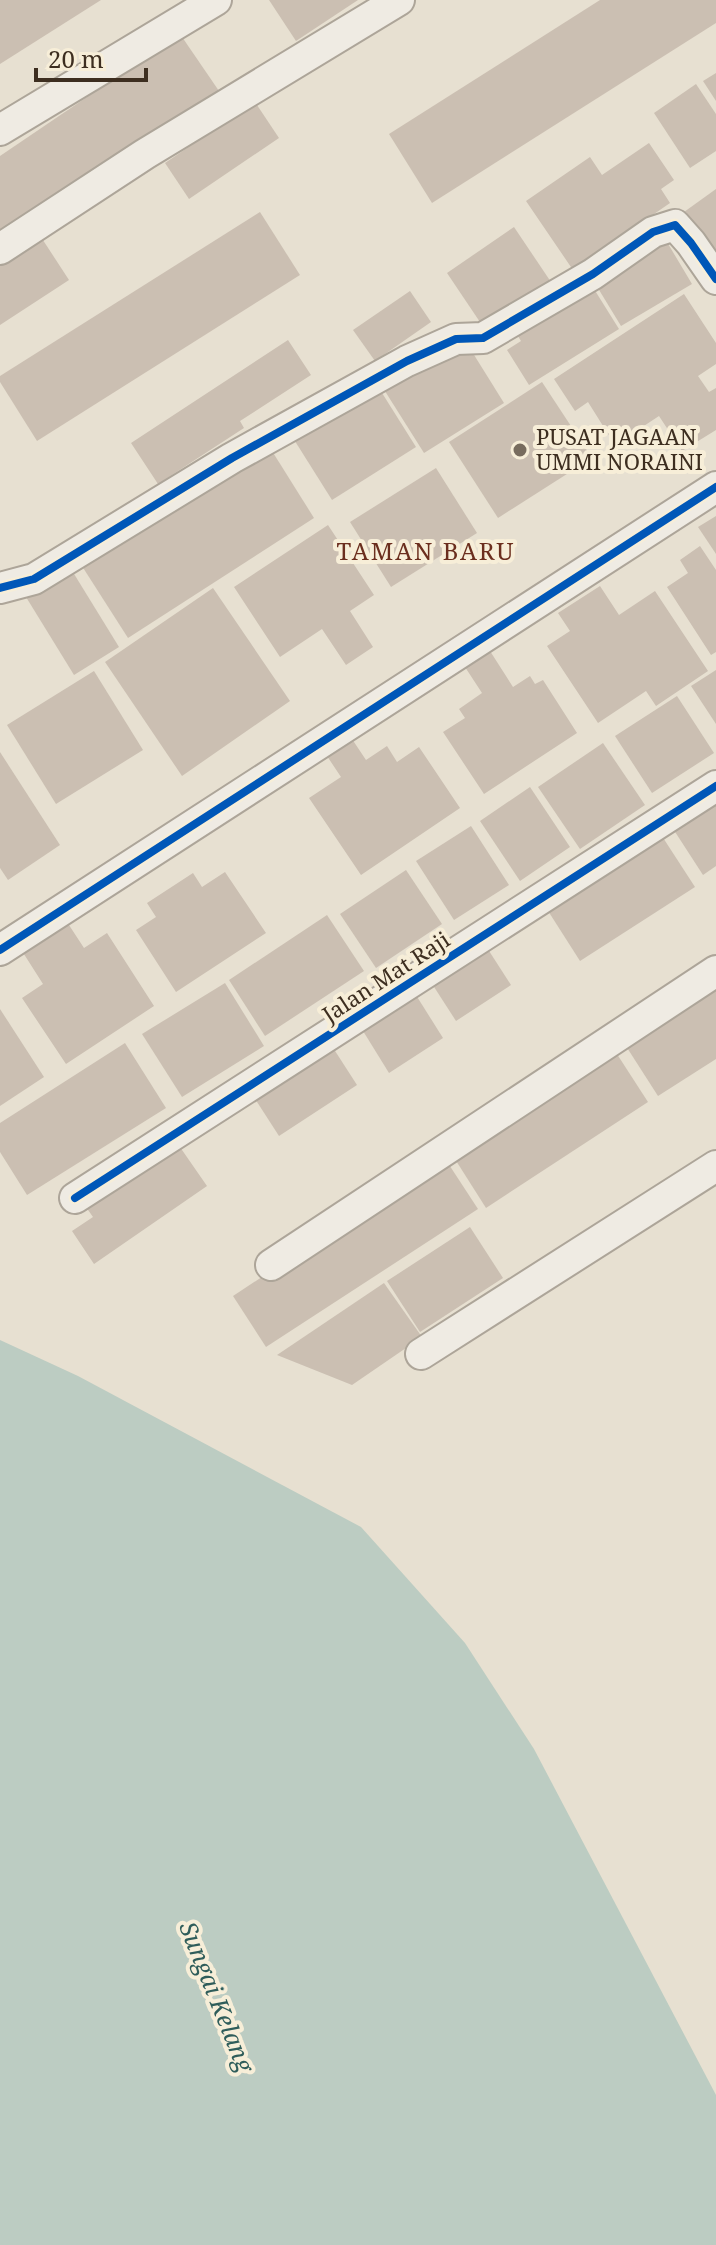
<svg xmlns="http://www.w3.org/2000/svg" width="716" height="2245" viewBox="0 0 716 2245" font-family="'Noto Serif',serif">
<rect width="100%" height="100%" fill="#e7e0d1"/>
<polygon fill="#bcccc2" points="0,1340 78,1376 361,1527 465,1643 534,1749 716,2095 716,2245 0,2245"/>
<g fill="#cbbfb2">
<polygon points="0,0 101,0 0,64"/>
<polygon points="269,0 358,0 296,41"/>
<polygon points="600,0 716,0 716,23 432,203 389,134"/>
<polygon points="180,34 219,91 0,240 0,156"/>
<polygon points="716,73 716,101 703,81"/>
<polygon points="696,84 716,114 716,151 690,168 654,113"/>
<polygon points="255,102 279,138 189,199 165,163"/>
<polygon points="649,143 674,180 661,189 670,203 573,270 526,201 590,157 602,175"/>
<polygon points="716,189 716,258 684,212"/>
<polygon points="260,212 300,275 37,441 0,382 0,376"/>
<polygon points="514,227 553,285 486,331 447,273"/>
<polygon points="39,234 69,280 0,325 0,260"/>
<polygon points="664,237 692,284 621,326 593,280"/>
<polygon points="589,281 619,329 529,385 507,350 521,341 513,328"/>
<polygon points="410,291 431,322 375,361 353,330"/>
<polygon points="684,294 716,343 716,364 698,376 709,392 716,388 716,430 682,451 659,416 615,445 588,402 575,411 554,379"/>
<polygon points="288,340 311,375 240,421 244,428 158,484 131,443"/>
<polygon points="466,342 504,403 424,453 383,388"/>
<polygon points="542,382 592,458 498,518 449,442"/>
<polygon points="377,385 416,447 332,500 293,438"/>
<polygon points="267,443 314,518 128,638 80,563"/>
<polygon points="436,468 477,533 391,587 350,522"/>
<polygon points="716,516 716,554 698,527"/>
<polygon points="328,525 374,595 350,611 373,647 346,665 322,629 280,657 234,587"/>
<polygon points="700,546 716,570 716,652 711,655 667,587 688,573 680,560"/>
<polygon points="71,569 119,647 74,675 26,597"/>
<polygon points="600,586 619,615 655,591 708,671 656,706 646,691 598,723 547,646 570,631 558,613"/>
<polygon points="213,588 290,701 182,776 105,662"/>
<polygon points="490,651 513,687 530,676 535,684 543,680 577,733 484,794 443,732 465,718 459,709 482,693 465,667"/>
<polygon points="716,670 716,724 691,686"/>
<polygon points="94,671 143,750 56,804 7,725"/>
<polygon points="677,696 714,753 652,793 615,736"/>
<polygon points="350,736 366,760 387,746 397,762 419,747 460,808 361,875 309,798 341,777 325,753"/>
<polygon points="603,743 645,805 580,849 538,787"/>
<polygon points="0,752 60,845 8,880 0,868"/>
<polygon points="530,787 570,847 520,881 480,821"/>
<polygon points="716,789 716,866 703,875 668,821"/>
<polygon points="471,826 509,885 454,920 416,861"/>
<polygon points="658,830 695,887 580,961 543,903"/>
<polygon points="406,870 442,924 376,968 340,914"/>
<polygon points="225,872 266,933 176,992 136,930 156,917 147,903 193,873 202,887"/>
<polygon points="327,915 364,971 265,1036 229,980"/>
<polygon points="67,922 84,948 107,933 154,1006 66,1064 22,998 43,984 22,951"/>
<polygon points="482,940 511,985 456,1021 427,976"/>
<polygon points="225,983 264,1046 182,1097 142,1034"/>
<polygon points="716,983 716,1059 658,1096 624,1043"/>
<polygon points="409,984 443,1038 389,1073 355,1018"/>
<polygon points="0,1009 44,1077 0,1106"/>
<polygon points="328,1040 357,1085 279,1136 250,1091"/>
<polygon points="125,1043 166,1108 27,1195 0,1152 0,1123"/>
<polygon points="615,1051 648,1102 486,1208 453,1156"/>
<polygon points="173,1137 207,1186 94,1264 72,1231 93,1217 81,1200"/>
<polygon points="444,1157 478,1209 266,1347 233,1296"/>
<polygon points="470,1227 503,1278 420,1332 387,1281"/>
<polygon points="384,1283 422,1337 352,1385 277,1355"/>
</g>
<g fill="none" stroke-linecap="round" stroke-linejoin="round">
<g stroke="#ada599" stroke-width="34">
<g id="minor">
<polyline points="0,130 216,0"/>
<polyline points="0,249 145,154 399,0"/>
<polyline points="0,588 34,579 232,458 407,361 456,339 483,338 593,274 653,232 675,225 691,243 716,279"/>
<polyline points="0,950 716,487"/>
<polyline points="75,1198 716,786"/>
<polyline points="271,1265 716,971"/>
<polyline points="421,1354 716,1166"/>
</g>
</g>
<use href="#minor" stroke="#efebe3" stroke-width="30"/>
<g stroke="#f7eed8" stroke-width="13">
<g id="cycleway">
<polyline points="0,588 34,579 232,458 407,361 456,339 483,338 593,274 653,232 675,225 691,243 716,279"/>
<polyline points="0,950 716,487"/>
<polyline points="75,1198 716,786"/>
</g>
</g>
<use href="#cycleway" stroke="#0057b8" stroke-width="8"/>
</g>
<circle fill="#786c5e" stroke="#f7eed8" stroke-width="3" cx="520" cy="450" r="8"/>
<g text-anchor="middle" stroke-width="8" stroke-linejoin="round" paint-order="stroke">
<g font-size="22" fill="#3d2e20" stroke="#f7eed8" text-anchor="start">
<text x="536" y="445">PUSAT JAGAAN<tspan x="536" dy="25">UMMI NORAINI</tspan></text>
</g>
<g font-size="22" fill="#3d2e20" stroke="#f7eed8">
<text transform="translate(386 977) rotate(-33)" y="8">Jalan Mat Raji</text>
</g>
<g font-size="24" letter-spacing="2" fill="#6b2e1e" stroke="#f7eed8">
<text x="426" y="560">TAMAN BARU</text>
</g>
<g font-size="24" font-style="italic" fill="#2f5d5a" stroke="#f7eed8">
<text transform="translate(216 1997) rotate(68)" y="8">Sungai Kelang</text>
</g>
</g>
<path d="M36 68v12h110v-12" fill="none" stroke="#3d2e20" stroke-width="4"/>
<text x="48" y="68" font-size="24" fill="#3d2e20" stroke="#f7eed8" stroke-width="6" paint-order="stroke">20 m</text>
</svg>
